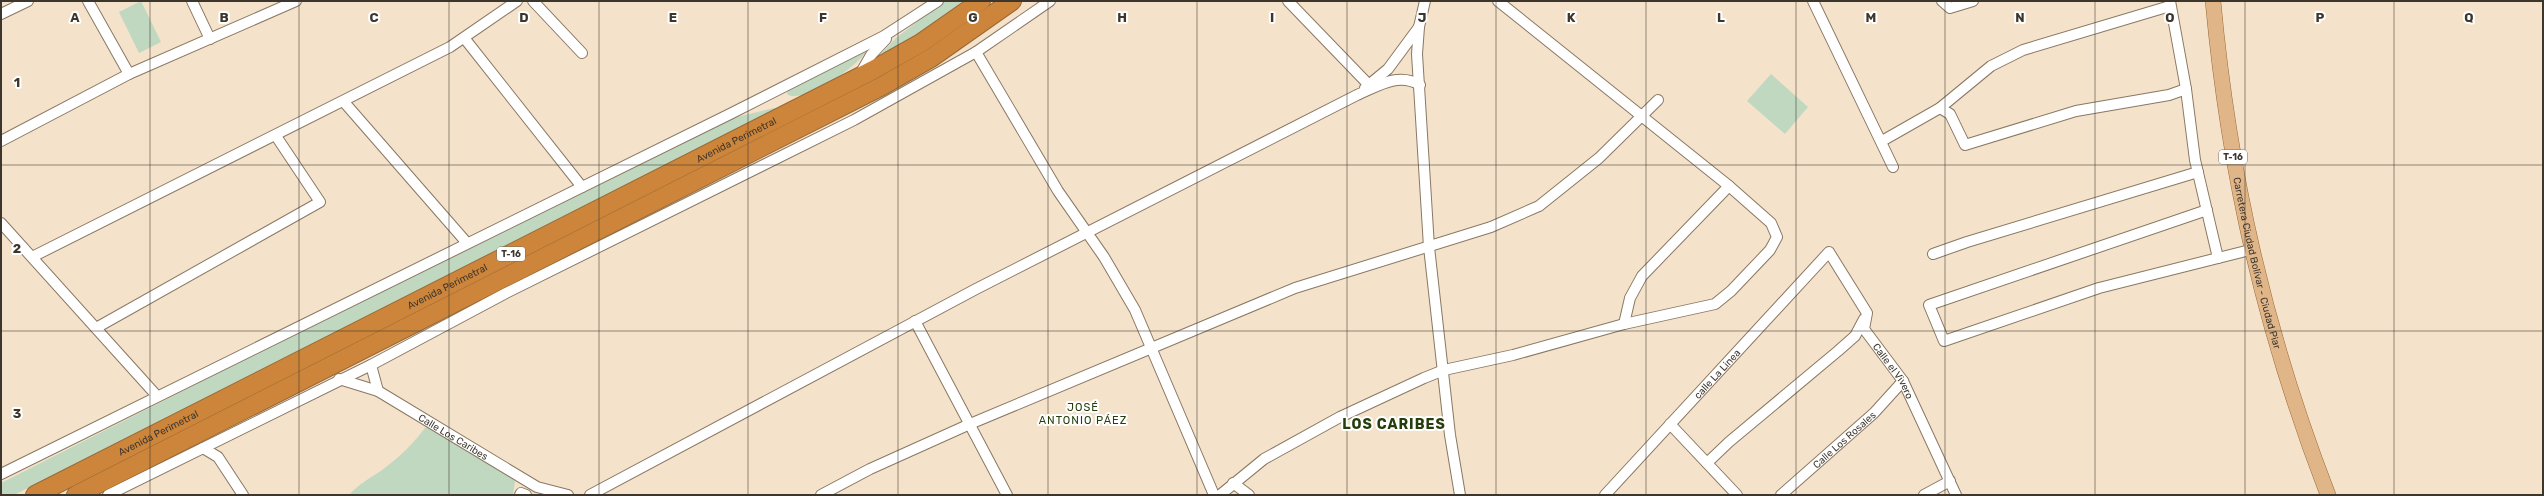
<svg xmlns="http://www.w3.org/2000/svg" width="2544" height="496" viewBox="0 0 2544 496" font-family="Rubik,sans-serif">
<rect width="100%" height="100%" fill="#f5e2cb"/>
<g fill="#c0d8c0">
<polygon points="141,1 161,42 139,53 119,12"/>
<polygon points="944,1 963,1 927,28 886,53 882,53 896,38"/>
<path d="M867,50C860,65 801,106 787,94L788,90Z"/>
<polygon points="1771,74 1808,107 1785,134 1747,101"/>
<polygon points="774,108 776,109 14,495 1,495 1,483 499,231 732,118"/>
<path d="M428,424L502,465L515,481L513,495H349C359,484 370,478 382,470C400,457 415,442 428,424Z"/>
</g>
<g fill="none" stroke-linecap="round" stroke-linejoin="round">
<g stroke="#897863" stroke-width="12">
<g id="street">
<polyline points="88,1 129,74"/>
<polyline points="192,1 210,39"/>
<polyline points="533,1 582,53"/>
<polyline points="1288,1 1369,85"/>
<polyline points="1425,1 1419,27 1417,54 1429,247 1450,435 1460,495"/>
<polyline points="1813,1 1893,167"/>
<polyline points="1942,1 1950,8 1973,1"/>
<polyline points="2170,1 2186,89 2195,160 2218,258"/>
<polyline points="1,14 28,1"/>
<polyline points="465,39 582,187"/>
<polyline points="976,52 1058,191 1104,257 1135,310 1214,495"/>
<polyline points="859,76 871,55 886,39"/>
<polyline points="1365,88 1388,69 1419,27"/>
<polyline points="344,102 467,243"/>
<polyline points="1940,108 1950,114 1965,145 2076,111 2169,95 2186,89"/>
<polyline points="1,141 129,74 296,1"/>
<polyline points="1882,141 1940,108 1991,66 2023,50 2170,6"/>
<polyline points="2207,210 1929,305 1944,341 2099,288 2250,250"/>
<polyline points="1,223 157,396"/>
<polyline points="1933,254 1967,242 2198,172"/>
<polyline points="32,257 450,47 517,1"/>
<polyline points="915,321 1007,495"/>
<polyline points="1624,324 1630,298 1642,276 1729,186"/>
<polyline points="96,328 320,202 276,136"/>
<polyline points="371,365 378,391"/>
<path id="s1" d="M339,379L378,391L537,487L568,495"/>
<polyline points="1670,424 1737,495"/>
<polyline points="203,448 218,457 243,495"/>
<polyline points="1707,463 1729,442 1838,351 1855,336 1864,319"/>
<polyline points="1,474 730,114 884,36 938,1"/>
<polyline points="1233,483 1249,495"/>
<polyline points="108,495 371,365 506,293 854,120 976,52 1050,1"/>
<polyline points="520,495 521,493 526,495"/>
<path d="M590,495L976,289L1357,95C1378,86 1398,72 1420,85"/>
<polyline points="821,495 870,469 970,424 1295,288 1491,227 1539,206 1599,158 1658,100"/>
<polyline points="1220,495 1264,459 1340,417 1424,378 1444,370 1513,355 1624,324 1715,304 1731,291 1770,250 1777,237 1771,223 1729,186 1498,1"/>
<path id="s2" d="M1605,495L1829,252L1867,313L1864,329L1903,381L1956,495"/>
<path id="s3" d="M1781,495L1874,413L1903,381"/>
<polyline points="1924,495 1950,481"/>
</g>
</g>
<g stroke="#9a6935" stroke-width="16">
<g id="primary">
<path id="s4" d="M2213,1C2229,175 2265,332 2328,495"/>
</g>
</g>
<g stroke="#9a6935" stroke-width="20">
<g id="highway">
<path id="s5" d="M35,495L873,70L921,43L981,1"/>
<polyline points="76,495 882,86 931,58 1012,1"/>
</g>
</g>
<use href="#street" stroke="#fff" stroke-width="10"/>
<use href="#primary" stroke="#e0b689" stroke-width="15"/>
<use href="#highway" stroke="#cc853a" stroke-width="18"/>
</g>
<path fill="none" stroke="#3d362d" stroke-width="1" stroke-opacity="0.55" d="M150,1V495M299,1V495M449,1V495M599,1V495M748,1V495M898,1V495M1048,1V495M1197,1V495M1347,1V495M1496,1V495M1646,1V495M1796,1V495M1945,1V495M2095,1V495M2245,1V495M2394,1V495M1,165H2543M1,331H2543"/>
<g text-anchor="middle" stroke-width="4" stroke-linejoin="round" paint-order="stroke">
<g fill="#fff" stroke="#77726c" stroke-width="1">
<rect x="2219" y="150" width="28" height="14" rx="3"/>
<rect x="497" y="247" width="28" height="14" rx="3"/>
</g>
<g font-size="9" font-weight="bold" fill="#3d362d">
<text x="2233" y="160">T-16</text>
<text x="511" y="257">T-16</text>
</g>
<g font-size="10" fill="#3d362d" stroke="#fff">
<text dy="4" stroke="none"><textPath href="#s5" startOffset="786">Avenida Perimetral</textPath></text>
<text dy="4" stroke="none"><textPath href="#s4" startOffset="266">Carretera Ciudad Bolívar - Ciudad Piar</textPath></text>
<text dy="4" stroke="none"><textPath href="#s5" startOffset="462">Avenida Perimetral</textPath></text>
<text dy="4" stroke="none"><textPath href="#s2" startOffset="470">Calle el Vivero</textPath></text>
<text dy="4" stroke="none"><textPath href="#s2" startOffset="165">calle La Linea</textPath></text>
<text dy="4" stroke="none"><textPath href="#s5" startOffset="138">Avenida Perimetral</textPath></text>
<text dy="4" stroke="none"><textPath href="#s1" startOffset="129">Calle Los Caribes</textPath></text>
<text dy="4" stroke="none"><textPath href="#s3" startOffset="84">Calle Los Rosales</textPath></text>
</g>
<g font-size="11" letter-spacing="1" fill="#253e0c" stroke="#fff">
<text x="1083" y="411">JOSÉ<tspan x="1083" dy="13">ANTONIO PÁEZ</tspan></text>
</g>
<g font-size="14" font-weight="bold" letter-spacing="1" fill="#253e0c" stroke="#fff">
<text x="1394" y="429">LOS CARIBES</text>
</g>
</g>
<g font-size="13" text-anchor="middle" font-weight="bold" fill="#3d362d" stroke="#fff" stroke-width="4" stroke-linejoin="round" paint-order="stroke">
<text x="75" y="22">A</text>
<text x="224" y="22">B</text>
<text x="374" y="22">C</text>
<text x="524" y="22">D</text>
<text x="673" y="22">E</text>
<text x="823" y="22">F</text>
<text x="973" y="22">G</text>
<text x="1122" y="22">H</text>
<text x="1272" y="22">I</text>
<text x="1422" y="22">J</text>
<text x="1571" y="22">K</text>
<text x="1721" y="22">L</text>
<text x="1871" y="22">M</text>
<text x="2020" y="22">N</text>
<text x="2170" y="22">O</text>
<text x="2320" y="22">P</text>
<text x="2469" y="22">Q</text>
<text x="17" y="87">1</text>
<text x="17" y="253">2</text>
<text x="17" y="418">3</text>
</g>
<rect width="2544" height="496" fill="none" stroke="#3d362d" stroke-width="4"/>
</svg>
